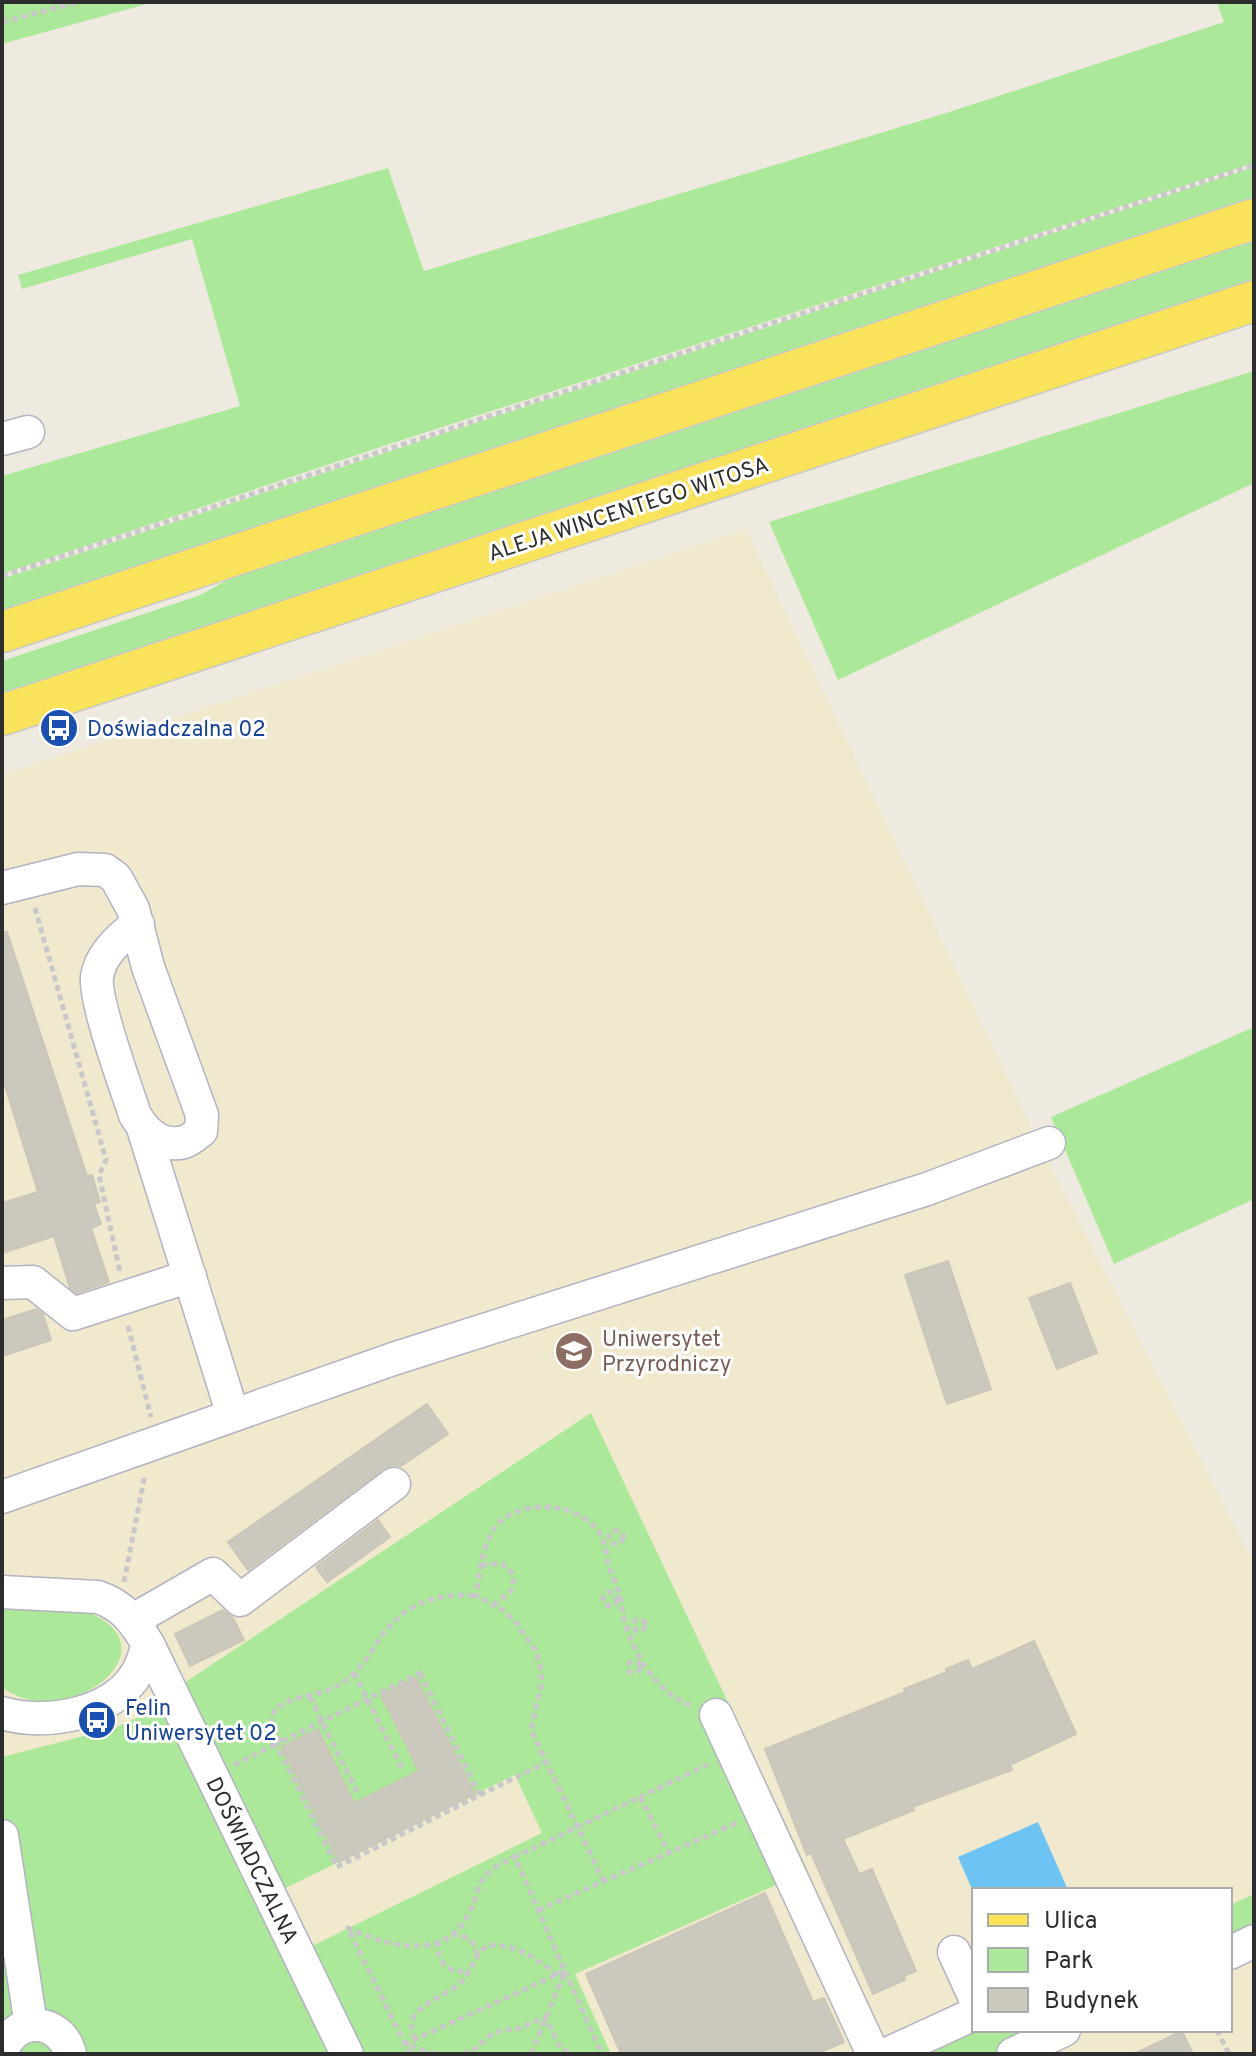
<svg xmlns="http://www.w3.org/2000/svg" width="1256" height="2056" viewBox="0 0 1256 2056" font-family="Overpass,sans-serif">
<rect width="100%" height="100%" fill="#efeadf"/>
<path fill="#f1e9ce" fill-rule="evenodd" d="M746,529L1037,1139L1254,1563V2054H2V775ZM974,1890H1230V2030H974Z"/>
<g fill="#ace899">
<polygon points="2,2 154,2 2,44"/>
<polygon points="1217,2 1254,2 1254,163 381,447 2,574 2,476 240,406 192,239 22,289 18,275 388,168 424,271 943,114 1206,28 1224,22"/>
<polygon points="1254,167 1254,204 2,618 2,579"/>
<polygon points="1254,235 1254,287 2,699 2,661 198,596 273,555"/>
<polygon points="1254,371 1254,483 838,680 769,522"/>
<polygon points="1254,1027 1254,1199 1114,1264 1051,1117"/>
<polygon points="591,1413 808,1871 575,1974 611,2054 359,2054 308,1948 542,1833 515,1775 475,1794 416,1678 381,1696 419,1771 354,1803 318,1729 282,1747 339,1862 279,1891 181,1685"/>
<path d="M2,1607L88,1612C178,1650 64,1735 2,1687Z"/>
<polygon points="165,1705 335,2054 2,2054 2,1757 115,1728"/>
<polygon points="1254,1894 1254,1933 1230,1944 1230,1905"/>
<polygon points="974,2030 1046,2030 995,2054 908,2054"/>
</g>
<polygon fill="#6ec3f5" points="1038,1822 1068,1890 974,1890 974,1894 958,1857"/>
<g fill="#cbc8bd" stroke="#cbc6b8" stroke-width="2">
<polygon points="2,932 7,932 87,1176 92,1175 100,1202 94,1204 101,1224 91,1228 109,1282 77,1293 70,1288 54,1236 2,1253 2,1203 38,1192 2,1076"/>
<polygon points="948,1261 991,1389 947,1404 905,1275"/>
<polygon points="1070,1283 1097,1353 1057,1369 1029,1298"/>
<polygon points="36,1309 43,1314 51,1340 2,1356 2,1320"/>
<polygon points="427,1404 448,1434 401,1466 392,1465 383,1469 248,1570 228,1542"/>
<polygon points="378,1520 390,1537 327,1582 316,1567"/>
<polygon points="223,1610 233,1618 244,1640 190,1666 175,1634"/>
<polygon points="1034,1641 1076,1734 1010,1765 1012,1770 912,1807 914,1810 843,1839 859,1874 872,1869 916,1971 904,1976 905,1980 873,1994 811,1853 807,1855 765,1749 905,1692 904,1689 947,1672 946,1669 968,1660 972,1669"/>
<polygon points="416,1678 475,1794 339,1862 282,1747 318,1729 354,1803 419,1771 381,1695"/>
<polygon points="765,1893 813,2002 824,1998 844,2042 816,2054 621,2054 586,1974"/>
<polygon points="1182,2031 1193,2054 1134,2054"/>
</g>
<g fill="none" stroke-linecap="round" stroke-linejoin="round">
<g stroke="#b3b3c1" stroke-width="35">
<g id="minor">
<polyline points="2,439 28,432"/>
<path d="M2,888L78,869L105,870L116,878L133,909L148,967L202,1115L201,1131C197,1134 189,1141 184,1142C162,1148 145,1132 135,1115C126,1087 94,1001 97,977C100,955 121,936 138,924"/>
<polyline points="143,1128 233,1415"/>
<polyline points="2,1283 33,1282 73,1314 190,1276"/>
<polyline points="2,1497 393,1359 927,1189 1049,1143"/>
<path d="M2,1592L98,1597C124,1606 134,1621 148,1644L347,2054"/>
<polyline points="133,1620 213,1574 240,1600 394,1484"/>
<path d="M2,1713C45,1726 112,1715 137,1673C142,1665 145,1653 148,1644"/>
<polyline points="716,1715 873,2054"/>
<polyline points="2,1836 31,2025"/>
<polyline points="954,1952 974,1996"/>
<polyline points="1230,1953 1254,1941"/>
<path d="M2,2054C11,2015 61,2016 70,2054"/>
<polyline points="887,2054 974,2014"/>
<polyline points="1013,2054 1064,2030"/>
</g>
</g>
<g stroke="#c8c8c8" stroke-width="43">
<g id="major">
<polyline points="2,632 1254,219"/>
<polyline points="2,715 1254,301"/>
</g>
</g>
<g stroke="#c8c8c8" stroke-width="5" stroke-dasharray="6 4" stroke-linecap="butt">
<polyline points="2,22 79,2"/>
<polyline points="2,576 1254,165"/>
<polyline points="35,908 106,1160 99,1175 120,1272"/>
<polyline points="128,1326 151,1417"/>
<circle cx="616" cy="1537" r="7"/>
<path d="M481,1565C498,1564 507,1560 514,1578L511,1591L494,1605"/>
<polyline points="124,1582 145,1474"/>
<circle cx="610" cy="1599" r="7"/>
<circle cx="639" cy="1625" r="6"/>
<circle cx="634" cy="1667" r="6"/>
<polyline points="354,1673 402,1768"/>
<polygon points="420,1673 480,1795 337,1867 276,1744"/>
<polyline points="310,1697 357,1792"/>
<path d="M281,1742L271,1724L275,1709C295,1694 321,1697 344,1682C357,1673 368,1658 376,1644C401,1606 431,1592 476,1596"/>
<polyline points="234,1765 276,1744"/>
<polyline points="480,1795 545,1763"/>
<polyline points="640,1797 669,1853"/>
<path d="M604,1882L531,1730L542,1682L540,1665L535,1650L515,1621L503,1610L476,1596C479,1574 482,1544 496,1526C521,1497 580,1502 600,1534C606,1543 606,1554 608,1564C611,1574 616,1583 619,1592C622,1602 622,1613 625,1623C637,1659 656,1692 692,1706"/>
<polyline points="538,1910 739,1822"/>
<path d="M452,1935C467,1934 475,1942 477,1955"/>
<path d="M438,1941C437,1963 448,1975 469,1970"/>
<polyline points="1217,2030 1229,2054"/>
<path d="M415,2039C398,2006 448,1998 462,1981C473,1969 474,1955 488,1945C514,1944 538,1958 557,1975"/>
<polyline points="410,2054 405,2044 565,1971 515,1857 709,1764"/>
<path d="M435,2054L405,2044L348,1928C382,1944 437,1961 463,1923C486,1890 467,1878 515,1857"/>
<polyline points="463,2054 476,2048 494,2032 521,2028 545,2017 560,2046 569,2054"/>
<polyline points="531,2054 565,1971 602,2054"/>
</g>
<use href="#minor" stroke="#fff" stroke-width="32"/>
<use href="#major" stroke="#f8e35b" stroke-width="40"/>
</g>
<defs>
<g id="bus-disc" transform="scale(2)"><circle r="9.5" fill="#1a4fb4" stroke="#fff"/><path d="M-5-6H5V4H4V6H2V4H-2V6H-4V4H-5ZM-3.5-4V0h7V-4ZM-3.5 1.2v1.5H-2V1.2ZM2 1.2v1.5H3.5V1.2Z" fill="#fff"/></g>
<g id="university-disc" transform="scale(2)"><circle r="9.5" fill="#8d6e63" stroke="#fff"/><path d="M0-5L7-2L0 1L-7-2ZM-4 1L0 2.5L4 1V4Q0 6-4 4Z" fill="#fff"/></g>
</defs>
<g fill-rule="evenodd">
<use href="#bus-disc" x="59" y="728"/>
<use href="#university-disc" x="574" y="1351"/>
<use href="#bus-disc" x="97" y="1720"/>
</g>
<g text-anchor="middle" stroke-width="6" stroke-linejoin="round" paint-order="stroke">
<g font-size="22" fill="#2d2d2d" stroke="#fff">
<text transform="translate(628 508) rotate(-18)" y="8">ALEJA WINCENTEGO WITOSA</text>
<text transform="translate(253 1860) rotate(64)" y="8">DOŚWIADCZALNA</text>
</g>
<g font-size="22" fill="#164399" stroke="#fff" text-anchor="start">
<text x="87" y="736">Doświadczalna 02</text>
<text x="125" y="1715">Felin<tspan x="125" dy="25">Uniwersytet 02</tspan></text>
</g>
<g font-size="22" fill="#785e54" stroke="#fff" text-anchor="start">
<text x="602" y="1346">Uniwersytet<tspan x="602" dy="25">Przyrodniczy</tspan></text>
</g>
</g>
<rect width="1256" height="2056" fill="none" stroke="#2d2d2d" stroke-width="8"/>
<rect x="972" y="1888" width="260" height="144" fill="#ffffff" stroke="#ababab" stroke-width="2"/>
<rect x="988" y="1914" width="40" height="12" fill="#f8e35b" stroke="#ababab" stroke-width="2"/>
<text x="1044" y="1928" font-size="24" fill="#2d2d2d">Ulica</text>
<rect x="988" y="1948" width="40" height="24" fill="#ace899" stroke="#ababab" stroke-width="2"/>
<text x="1044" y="1968" font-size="24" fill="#2d2d2d">Park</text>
<rect x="988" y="1988" width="40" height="24" fill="#cbc8bd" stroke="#ababab" stroke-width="2"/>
<text x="1044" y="2008" font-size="24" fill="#2d2d2d">Budynek</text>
</svg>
